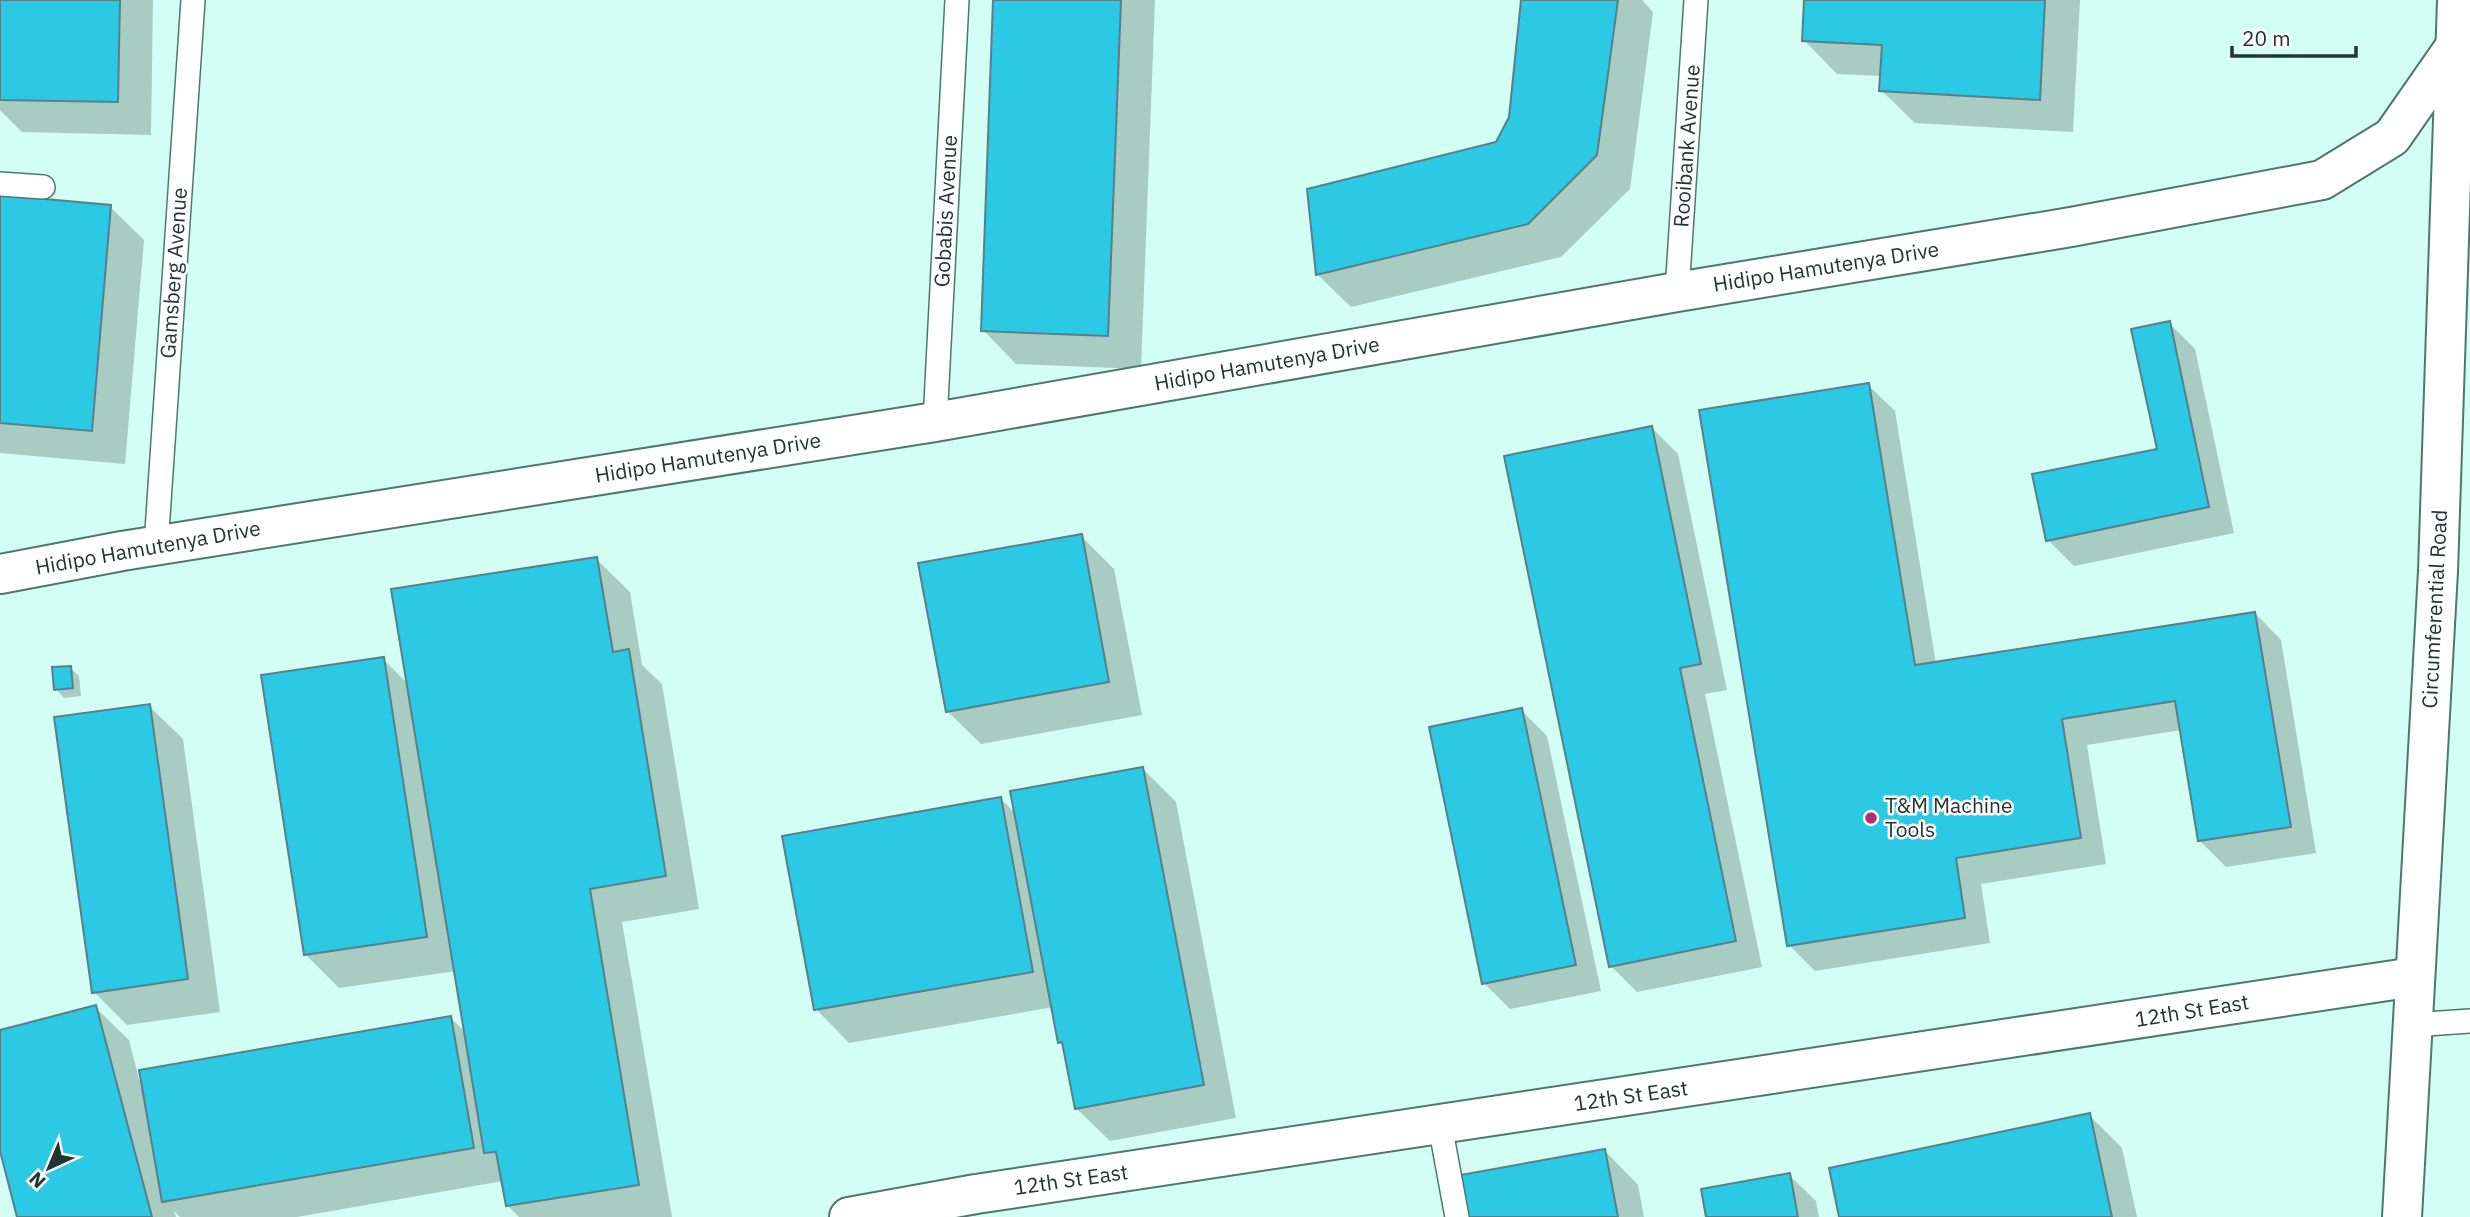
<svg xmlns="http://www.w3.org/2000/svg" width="2470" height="1217" viewBox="0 0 2470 1217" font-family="'IBM Plex Sans',sans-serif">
<rect width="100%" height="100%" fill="#d2fef3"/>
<g fill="#0003">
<polygon points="0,0 153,0 151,135 22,132 0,110"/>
<polygon points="995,0 1155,0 1141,369 1016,364 983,330"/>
<polygon points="1523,0 1642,0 1653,12 1630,189 1561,257 1351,307 1317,274 1497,144 1510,117"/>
<polygon points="1806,0 2080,0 2073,132 1915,123 1881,90 1882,76 1837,74 1804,40"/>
<polygon points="0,197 110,207 144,240 125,464 0,453"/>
<polygon points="2169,323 2195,349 2234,533 2074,566 2048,540 2159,450"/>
<polygon points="1868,385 1895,411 1936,664 2255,613 2281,640 2316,853 2226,867 2200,841 2181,730 2087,745 2106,864 1981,884 1990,943 1815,971 1789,945"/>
<polygon points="1652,428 1678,454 1727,690 1705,694 1762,967 1637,992 1611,966"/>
<polygon points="1081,536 1114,569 1142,715 981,744 947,711"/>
<polygon points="596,559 630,592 642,665 662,684 699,909 622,922 672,1217 519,1217 507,1205 503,1181 297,1217 180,1217 174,1211 176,1217 19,1217 0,1152 0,1032 95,1007 129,1040 141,1087 451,1018 466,1033 456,971 339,988 305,954 383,659 408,684"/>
<polygon points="70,668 79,676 81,696 64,698 56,689"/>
<polygon points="149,706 183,739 220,1012 127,1025 94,992"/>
<polygon points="1521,710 1547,736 1601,991 1510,1009 1484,983"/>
<polygon points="1143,769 1176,802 1236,1118 1110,1141 1076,1108 1065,1048 1059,1042 1053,1007 849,1043 816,1009 1001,799 1016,814"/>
<polygon points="2089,1115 2122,1148 2137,1217 1841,1217"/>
<polygon points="1605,1151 1638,1185 1644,1217 1465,1217"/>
<polygon points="1789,1175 1816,1201 1819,1217 1708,1217"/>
</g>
<g fill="#2bc9e4" stroke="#578089" stroke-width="2">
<polygon points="0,0 120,0 118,102 0,100"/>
<polygon points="993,0 1121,0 1108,336 981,331"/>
<polygon points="1521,0 1618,0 1597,155 1528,224 1316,275 1307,189 1496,142 1509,117"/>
<polygon points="1804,0 2045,0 2040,100 1879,91 1882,45 1802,41"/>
<polygon points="0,195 111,205 92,431 0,423"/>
<polygon points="2170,321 2209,507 2046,541 2032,474 2157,449 2131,329"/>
<polygon points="1869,383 1915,665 2255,612 2291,827 2198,841 2175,701 2062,719 2081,838 1956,858 1965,918 1787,946 1699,410"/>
<polygon points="1652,426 1701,664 1680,668 1736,941 1609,967 1504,456"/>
<polygon points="1082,534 1109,682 946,712 918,563"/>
<polygon points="597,557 613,652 629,649 666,876 590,889 639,1185 506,1206 496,1152 484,1153 391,589"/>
<polygon points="384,657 427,937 304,955 261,675"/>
<polygon points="71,666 73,688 54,690 52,667"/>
<polygon points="150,704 188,979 92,993 54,717"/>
<polygon points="1522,708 1576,965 1482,984 1429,727"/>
<polygon points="1143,767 1204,1085 1075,1109 1062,1042 1058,1043 1010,791"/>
<polygon points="1001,797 1033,972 814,1010 782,836"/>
<polygon points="96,1005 152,1217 17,1217 0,1151 0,1030"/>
<polygon points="451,1016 474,1148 162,1202 139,1070"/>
<polygon points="2090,1113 2112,1217 1839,1217 1829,1168"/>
<polygon points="1605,1149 1618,1217 1463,1217 1455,1176"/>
<polygon points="1790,1173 1798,1217 1706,1217 1701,1189"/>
</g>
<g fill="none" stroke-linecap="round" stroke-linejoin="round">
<g stroke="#4f776e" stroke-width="26">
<g id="lane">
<polyline points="0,184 43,187"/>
<polyline points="1677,292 1696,0"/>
<polyline points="935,422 957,0"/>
<polyline points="156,546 193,0"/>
<polyline points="2412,1025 2470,1021"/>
<polyline points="1440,1125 1457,1217"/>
</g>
</g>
<g stroke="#4f776e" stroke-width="42">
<g id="street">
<polyline points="0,574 122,551 935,422 1677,292 2071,227 2322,180 2392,137 2454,48 2470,32"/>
<polyline points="849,1217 976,1194 2414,977"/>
<polyline points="2402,1217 2438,571 2457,0"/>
</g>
</g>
<use href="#lane" stroke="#fff" stroke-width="23"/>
<use href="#street" stroke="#fff" stroke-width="38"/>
</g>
<circle fill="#af2e7a" stroke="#fff" stroke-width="2.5" cx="1871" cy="818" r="7"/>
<g text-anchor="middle" stroke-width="5" stroke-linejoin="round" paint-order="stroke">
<g font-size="21" fill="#233531" stroke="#fff">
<text transform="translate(1687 146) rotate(-86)" y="7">Rooibank Avenue</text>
<text transform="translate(946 211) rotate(-87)" y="7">Gobabis Avenue</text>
<text transform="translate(1826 267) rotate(-9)" y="7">Hidipo Hamutenya Drive</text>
<text transform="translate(174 273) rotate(-86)" y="7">Gamsberg Avenue</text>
<text transform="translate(1267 364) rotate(-10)" y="7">Hidipo Hamutenya Drive</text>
<text transform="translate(708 458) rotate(-9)" y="7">Hidipo Hamutenya Drive</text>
<text transform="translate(148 548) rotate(-10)" y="7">Hidipo Hamutenya Drive</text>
<text transform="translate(2435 609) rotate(-87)" y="7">Circumferential Road</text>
<text transform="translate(2192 1011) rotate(-9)" y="7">12th St East</text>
<text transform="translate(1631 1096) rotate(-8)" y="7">12th St East</text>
<text transform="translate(1071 1180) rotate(-8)" y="7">12th St East</text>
</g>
<g font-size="21" fill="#233531" stroke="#fff" text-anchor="start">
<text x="1885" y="813">T&amp;M Machine<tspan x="1885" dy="24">Tools</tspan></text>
</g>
</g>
<g transform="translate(49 1168) rotate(224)" stroke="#ffffff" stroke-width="5" paint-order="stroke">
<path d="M0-5L12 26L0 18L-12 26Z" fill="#233531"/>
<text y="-10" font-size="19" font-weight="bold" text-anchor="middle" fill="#233531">N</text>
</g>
<path d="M2232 46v10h124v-10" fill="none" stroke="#233531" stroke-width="3.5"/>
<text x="2242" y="46" font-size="21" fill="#233531" stroke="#ffffff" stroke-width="5" paint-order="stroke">20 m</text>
</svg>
